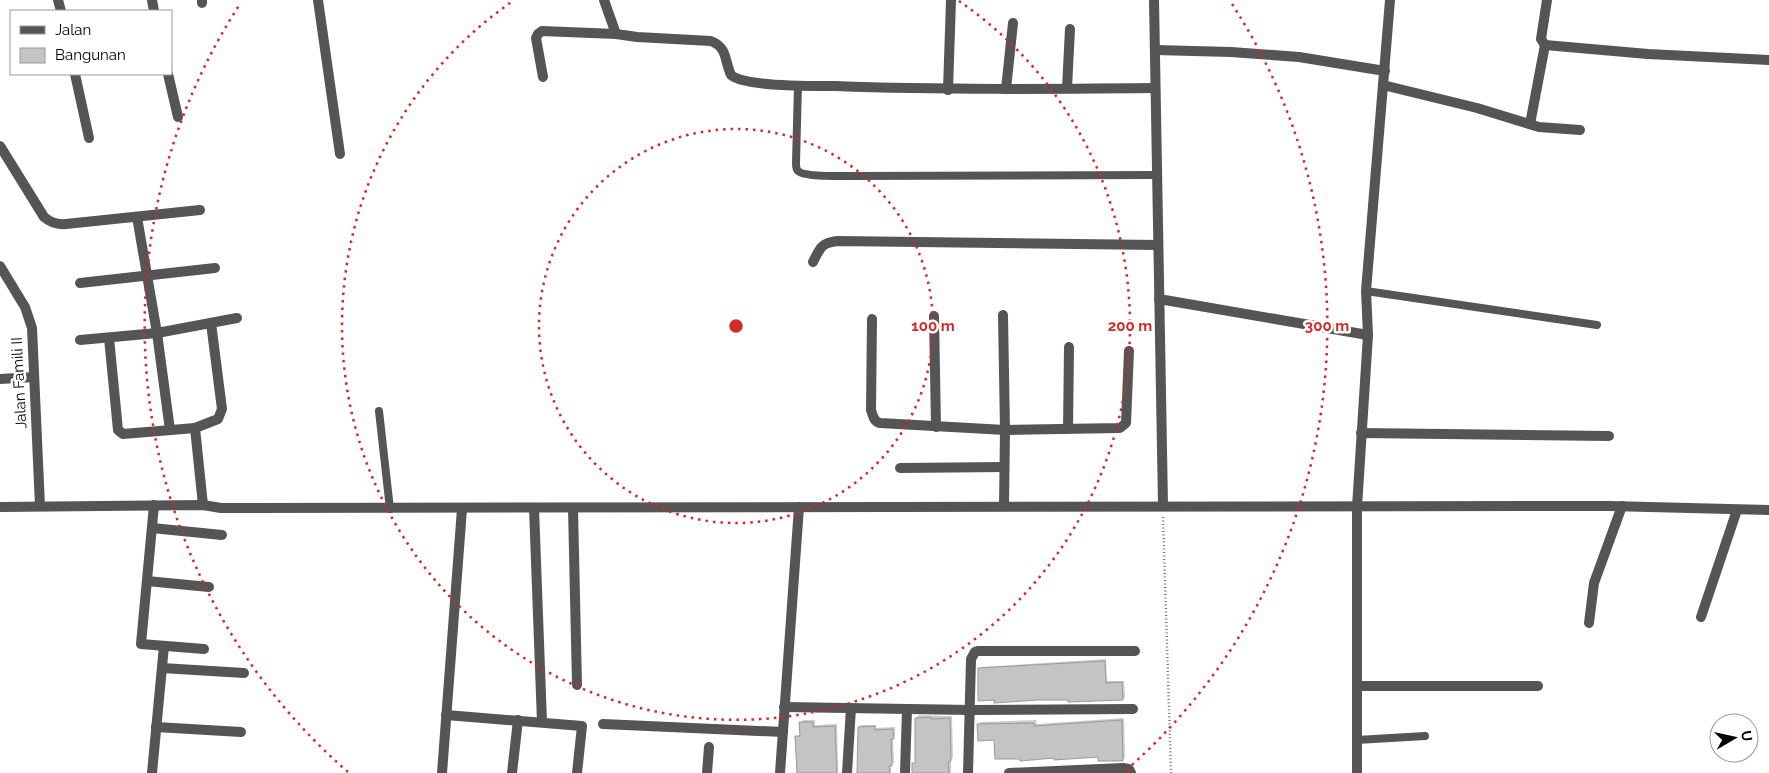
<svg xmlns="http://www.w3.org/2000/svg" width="1769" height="773" viewBox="0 0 1769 773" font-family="Raleway,sans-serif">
<rect width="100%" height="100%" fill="#fff"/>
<g fill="#0003">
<polygon points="1106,659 1107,681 1124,681 1125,697 1123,699 979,669 982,667"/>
<polygon points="919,715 952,716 953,757 951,760 951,773 913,773 913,764 917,761 916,718"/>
<polygon points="1124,718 1125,757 1123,760 994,739 978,725 981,722 1036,720 1037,724"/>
<polygon points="803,720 815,720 815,725 837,724 838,773 797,773 797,737 801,734 801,723"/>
<polygon points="861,725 876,725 876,728 895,727 895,736 893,738 894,763 891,765 891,773 858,773 859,727"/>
</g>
<g fill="#c4c4c4" stroke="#999">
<polygon points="1105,661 1106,683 1122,682 1123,700 1068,702 1068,700 1038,700 994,703 994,700 978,701 978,668"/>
<polygon points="931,717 931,719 950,718 951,761 948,762 949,773 912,773 912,763 915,763 915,718"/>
<polygon points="1122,720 1123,761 1098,761 1098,757 1054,760 1054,758 1020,761 1020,759 995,759 994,740 978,741 977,724 1034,723 1034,726"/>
<polygon points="799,722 813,722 813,727 835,726 837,773 797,773 795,736 800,736"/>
<polygon points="875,726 875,730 893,729 894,739 891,739 892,766 889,766 890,773 857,773 858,727"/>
</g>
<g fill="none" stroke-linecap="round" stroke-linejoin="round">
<polyline stroke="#777" stroke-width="2.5" stroke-dasharray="1 2.5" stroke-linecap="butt" points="1163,517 1171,773"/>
<g stroke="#555" stroke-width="8">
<path d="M798,85L796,163C796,166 796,169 798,171C804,177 840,176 850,176L1157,175"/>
<polyline points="1366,291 1597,325"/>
<polyline points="379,411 390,509"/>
<polyline points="1357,740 1425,736"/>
</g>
<g stroke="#555" stroke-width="10">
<polyline points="58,0 61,11"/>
<polyline points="152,0 154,11"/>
<polyline points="202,0 202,3"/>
<polyline points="318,0 340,154"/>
<path d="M604,0L616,34L637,37L711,41C728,48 724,60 731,75C745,87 815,86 836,86C942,90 1049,89 1155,88"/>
<polyline points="1154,0 1163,505"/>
<polyline points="1547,0 1541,39 1545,45 1648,54 1769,60"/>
<polyline points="1155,50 1231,52 1299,57 1385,71"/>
<polyline points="75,74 89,138"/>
<polyline points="168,74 178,117"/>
<polyline points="543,77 536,38 538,34 542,31 616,34"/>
<polyline points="1383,85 1477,108 1539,127 1580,130"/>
<polyline points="1067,88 1070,29"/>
<polyline points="1006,89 1013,23"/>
<polyline points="948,90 951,0"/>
<polyline points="1530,124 1545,45"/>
<path d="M0,146L44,217C51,223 57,225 66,224L200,210"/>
<polyline points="137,217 157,333 170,430"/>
<path d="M813,262C820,248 821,243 837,241L1158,245"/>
<polyline points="0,266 25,307 32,328 40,506"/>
<polyline points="80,283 215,268"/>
<polyline points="1159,299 1368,335"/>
<polyline points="1003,315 1005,430 1004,506"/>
<polyline points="934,316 936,427"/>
<path d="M872,319L871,410C873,416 874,422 880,423L1005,430L1120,428L1126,423L1129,351"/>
<polyline points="109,338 118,430 123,434 195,428 218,419 222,409 211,323"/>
<polyline points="80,340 157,333 237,318"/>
<polyline points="0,379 34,377"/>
<polyline points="195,428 203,505"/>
<polyline points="1068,429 1069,347"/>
<polyline points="1361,433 1609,436"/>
<polyline points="900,468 1004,467"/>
<polyline points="154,505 141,644 204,649"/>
<polyline points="0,507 203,505 221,508 1609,506 1769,510"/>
<polyline points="534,508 542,722"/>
<polyline points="573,508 577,685"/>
<polyline points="152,528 222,535"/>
<polyline points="147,581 209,587"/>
<polyline points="1701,617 1737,510"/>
<polyline points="1589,623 1594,583 1622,506"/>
<polyline points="162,668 244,673"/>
<polyline points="1357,686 1538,686"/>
<polyline points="784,707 971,710 1133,709"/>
<polyline points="446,715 582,726 577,773"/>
<polyline points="603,724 783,732"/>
<polyline points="156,727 241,732"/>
<polyline points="152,773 164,646"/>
<polyline points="442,773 462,509"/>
<polyline points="512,773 518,720"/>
<polyline points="707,773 709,747"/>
<polyline points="780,773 799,507"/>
<polyline points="847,773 851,708"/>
<polyline points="905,773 907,709"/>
<polyline points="968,773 971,659 975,652 978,651 1135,651"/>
<polyline points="1009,773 1123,768 1129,769 1131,773"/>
<polyline points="1357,773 1357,507 1368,335 1366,291 1390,0"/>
</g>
</g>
<g fill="none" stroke="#d62828" stroke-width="2.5" stroke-dasharray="2.5 5">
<circle cx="736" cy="326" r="197"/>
<path d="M959 1A394 394 0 1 1 513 1"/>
<path d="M348 772A591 591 0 0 1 240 4M1232 4A591 591 0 0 1 1124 772"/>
</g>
<g text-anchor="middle" stroke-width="5" stroke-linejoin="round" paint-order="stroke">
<g font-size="15" fill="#000" stroke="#fff">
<text transform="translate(19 383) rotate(-93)" y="5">Jalan Famili II</text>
</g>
</g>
<circle cx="736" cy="326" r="8" fill="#d62828" stroke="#fff" stroke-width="2.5"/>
<g font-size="15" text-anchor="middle" font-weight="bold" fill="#d62828" stroke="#fff" stroke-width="5" stroke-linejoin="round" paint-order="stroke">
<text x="933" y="331">100 m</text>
<text x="1130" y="331">200 m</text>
<text x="1327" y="331">300 m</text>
</g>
<rect x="10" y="10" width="162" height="65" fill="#ffffff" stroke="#999999"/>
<rect x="20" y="26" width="25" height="8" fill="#555555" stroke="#999999"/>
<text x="55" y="35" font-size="15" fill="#000000">Jalan</text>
<rect x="20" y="48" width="25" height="15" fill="#c4c4c4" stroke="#999999"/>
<text x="55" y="60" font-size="15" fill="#000000">Bangunan</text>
<g transform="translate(1734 738) rotate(81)"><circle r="24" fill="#ffffff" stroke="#999999"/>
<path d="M0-4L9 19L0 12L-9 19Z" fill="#000000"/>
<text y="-8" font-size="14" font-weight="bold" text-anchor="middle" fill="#000000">U</text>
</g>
</svg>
